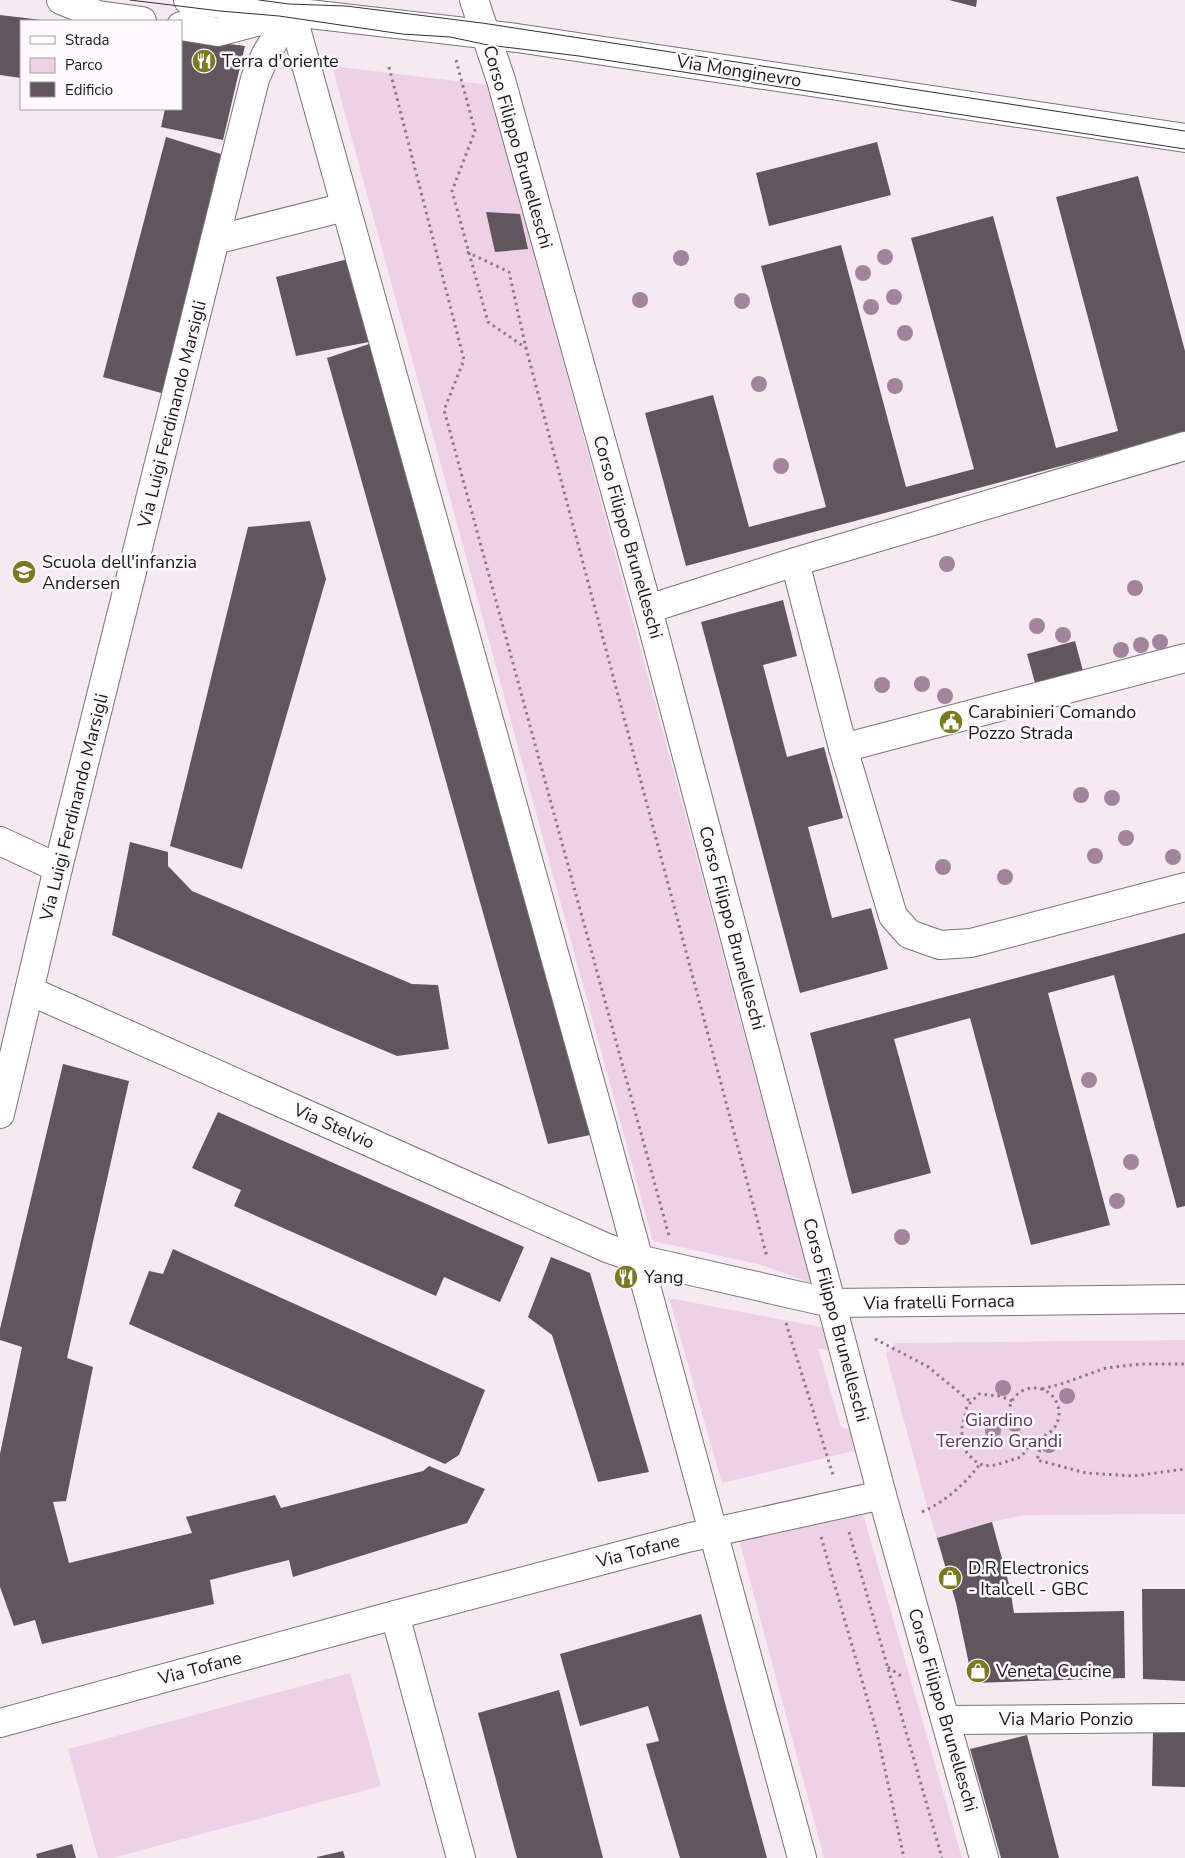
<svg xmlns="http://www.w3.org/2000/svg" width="1185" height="1858" viewBox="0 0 1185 1858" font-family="'Nunito Sans',sans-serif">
<rect width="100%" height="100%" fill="#f6e9f2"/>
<g fill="#efd1e7">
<polygon points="332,66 489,85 811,1283 762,1265 653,1241"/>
<polygon points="669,1298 826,1328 835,1352 818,1348 841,1427 858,1432 862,1449 722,1483"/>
<polygon points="1185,1340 1185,1514 1024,1515 992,1522 937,1538 928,1510 886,1354 890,1348 895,1343"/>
<polygon points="861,1507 962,1858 824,1858 740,1543"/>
<polygon points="350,1673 381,1786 112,1858 98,1858 68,1749"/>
</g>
<g fill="#61565e">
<polygon points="949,0 977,0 976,7"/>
<polygon points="0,15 42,20 21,21 21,78 0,75"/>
<polygon points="181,38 245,46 223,140 161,127 165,109 181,109"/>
<polygon points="166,137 221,154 165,394 103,377"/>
<polygon points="877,142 891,195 769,226 756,173"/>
<polygon points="1138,176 1185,351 1185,433 686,566 645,413 713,395 749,527 826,507 761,266 841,245 906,487 974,469 911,238 993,216 1056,448 1118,431 1056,197"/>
<polygon points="486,212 520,214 528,249 495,252"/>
<polygon points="348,259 369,342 296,356 276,277"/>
<polygon points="375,342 604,1132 548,1144 327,358"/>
<polygon points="310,521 326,579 242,869 170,846 248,527"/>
<polygon points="783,600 797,656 763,665 787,757 824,747 843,818 808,827 832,918 871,908 888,969 800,993 701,622"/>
<polygon points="1075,641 1083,671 1035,683 1027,654"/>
<polygon points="130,842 168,852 168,866 192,891 412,984 438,985 449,1049 397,1056 112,935"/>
<polygon points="1185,933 1185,1206 1177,1208 1114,975 1048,993 1110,1225 1031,1245 970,1018 894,1039 931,1173 852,1194 810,1033"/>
<polygon points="63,1064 129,1081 67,1358 93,1367 66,1501 53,1502 69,1563 192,1533 186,1517 275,1495 281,1508 423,1471 429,1466 485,1489 467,1523 293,1577 289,1560 210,1580 214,1604 42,1644 35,1620 14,1626 0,1587 0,1454 22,1347 0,1340 0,1329"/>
<polygon points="218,1112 524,1247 500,1302 444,1277 436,1296 234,1206 241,1190 192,1168"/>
<polygon points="173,1249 485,1390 459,1455 445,1464 129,1324 149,1271 163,1274"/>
<polygon points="551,1257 590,1273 649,1472 598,1482 552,1335 528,1317"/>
<polygon points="992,1522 1010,1588 1014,1613 1124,1611 1125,1678 973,1683 956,1603 937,1538"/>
<polygon points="1142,1589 1185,1589 1185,1681 1143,1679"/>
<polygon points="701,1614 767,1858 680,1858 646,1744 659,1741 648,1706 580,1726 560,1654"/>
<polygon points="559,1690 603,1858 517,1858 478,1713"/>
<polygon points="1153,1730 1185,1731 1185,1787 1152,1786"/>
<polygon points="1027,1735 1059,1858 1001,1858 970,1749"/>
<polygon points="72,1844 76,1858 37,1858 36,1854"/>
<polygon points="343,1851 345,1858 317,1858 317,1857"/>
</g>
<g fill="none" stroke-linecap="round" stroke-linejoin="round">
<g stroke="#7e727a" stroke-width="30">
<g id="minor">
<polyline points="61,0 98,15 142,21"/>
<polyline points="188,0 517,38 1185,138"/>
<polyline points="288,0 604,1132 802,1858"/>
<polyline points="474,0 501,80 648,609 882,1495 984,1858"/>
<polyline points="181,26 218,32 275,17"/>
<polyline points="215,240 345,207"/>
<polyline points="795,562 843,748 893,916 909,934 940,945 971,943 1185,887"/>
<polyline points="648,609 795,562 1185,446"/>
<polyline points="843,748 1185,658"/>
<polyline points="0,841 58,868"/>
<polyline points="30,991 607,1248 638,1259 831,1303 1185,1299"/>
<polyline points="0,1114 58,868 255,79 266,54 291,13"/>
<polyline points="395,1615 461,1858"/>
<polyline points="946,1720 1185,1718"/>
<polyline points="0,1723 395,1615 687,1538 882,1495"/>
</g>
</g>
<g stroke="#877e84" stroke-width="3" stroke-dasharray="2.5 4" stroke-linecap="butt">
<polyline points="456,60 475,131 452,191 488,322 526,348"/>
<polyline points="389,67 464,360 444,410 669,1236"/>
<polyline points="467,252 509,272 526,348 767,1257"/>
<polyline points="786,1323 833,1475"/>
<polyline points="875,1339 927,1366 971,1402"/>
<circle cx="1034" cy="1413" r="25"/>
<polyline points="1042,1389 1064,1383 1106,1368 1140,1364 1185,1364"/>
<polyline points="1012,1401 1000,1396 979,1394 967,1406 962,1427 962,1441 967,1453 975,1461 984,1466 996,1465 1021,1457 1035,1438"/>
<polyline points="1043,1437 1037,1460 1086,1473 1134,1476 1185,1469"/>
<path d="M922,1512C946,1501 965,1484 980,1464"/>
<polyline points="849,1532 942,1858"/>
<polyline points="821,1537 877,1733 904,1858"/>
<polyline points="888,1667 901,1676"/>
</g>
<use href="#minor" stroke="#fff" stroke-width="28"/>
<g stroke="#352f34" stroke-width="1">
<polyline points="130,0 220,11 279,16 402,34 450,37 488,45 579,56 1185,149"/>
<polyline points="259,0 289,4 346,6 482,23 1185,131"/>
</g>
</g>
<g fill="#a2859c">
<circle cx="885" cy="257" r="8"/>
<circle cx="681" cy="258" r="8"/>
<circle cx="863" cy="273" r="8"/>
<circle cx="894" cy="297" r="8"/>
<circle cx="640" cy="300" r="8"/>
<circle cx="742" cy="301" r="8"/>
<circle cx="871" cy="307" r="8"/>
<circle cx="905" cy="333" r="8"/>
<circle cx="759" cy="384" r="8"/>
<circle cx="895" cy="386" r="8"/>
<circle cx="781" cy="466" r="8"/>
<circle cx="947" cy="564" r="8"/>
<circle cx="1135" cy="588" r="8"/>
<circle cx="1037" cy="626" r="8"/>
<circle cx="1063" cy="635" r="8"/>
<circle cx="1160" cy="642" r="8"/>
<circle cx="1141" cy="645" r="8"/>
<circle cx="1121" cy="650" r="8"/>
<circle cx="922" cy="684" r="8"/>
<circle cx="882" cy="685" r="8"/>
<circle cx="945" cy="696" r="8"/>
<circle cx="1081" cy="795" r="8"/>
<circle cx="1112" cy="798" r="8"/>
<circle cx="1126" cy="838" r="8"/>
<circle cx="1095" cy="856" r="8"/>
<circle cx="1173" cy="857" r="8"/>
<circle cx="943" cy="867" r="8"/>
<circle cx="1005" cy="877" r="8"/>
<circle cx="1089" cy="1080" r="8"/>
<circle cx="1131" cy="1162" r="8"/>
<circle cx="1117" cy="1201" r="8"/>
<circle cx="902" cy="1237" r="8"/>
<circle cx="1003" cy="1388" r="8"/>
<circle cx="1067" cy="1396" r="8"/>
<circle cx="1015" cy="1424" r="8"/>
<circle cx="993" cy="1431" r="8"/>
<circle cx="1049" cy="1445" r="8"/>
</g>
<defs>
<g id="restaurant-disc" transform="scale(1.25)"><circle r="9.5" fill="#7c7a21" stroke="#fef9fc"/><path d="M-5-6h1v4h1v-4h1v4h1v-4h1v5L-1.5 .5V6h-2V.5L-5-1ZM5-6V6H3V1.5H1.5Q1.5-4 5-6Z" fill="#fff"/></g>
<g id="school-disc" transform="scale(1.25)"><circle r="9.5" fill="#7c7a21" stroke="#fef9fc"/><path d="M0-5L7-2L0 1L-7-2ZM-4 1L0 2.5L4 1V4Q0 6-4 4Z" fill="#fff"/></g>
<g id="civic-disc" transform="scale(1.25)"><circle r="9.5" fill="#7c7a21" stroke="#fef9fc"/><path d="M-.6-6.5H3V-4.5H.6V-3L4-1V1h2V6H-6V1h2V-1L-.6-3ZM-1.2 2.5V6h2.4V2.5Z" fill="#fff"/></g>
<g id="shop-disc" transform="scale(1.25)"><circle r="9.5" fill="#7c7a21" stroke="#fef9fc"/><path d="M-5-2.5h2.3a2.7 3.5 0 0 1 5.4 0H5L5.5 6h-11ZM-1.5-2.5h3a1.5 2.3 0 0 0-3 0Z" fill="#fff"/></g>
</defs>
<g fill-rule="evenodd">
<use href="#restaurant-disc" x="204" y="61"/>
<use href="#school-disc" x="24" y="572"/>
<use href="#civic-disc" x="951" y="722"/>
<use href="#restaurant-disc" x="626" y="1277"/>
<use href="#shop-disc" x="950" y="1578"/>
<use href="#shop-disc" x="978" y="1671"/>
</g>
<g text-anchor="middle" stroke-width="5" stroke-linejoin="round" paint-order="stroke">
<g font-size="18" fill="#1e191d" stroke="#fef9fc" text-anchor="start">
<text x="222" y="67">Terra d'oriente</text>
<text x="42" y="568">Scuola dell'infanzia<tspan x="42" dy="21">Andersen</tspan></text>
<text x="968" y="718">Carabinieri Comando<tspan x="968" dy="21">Pozzo Strada</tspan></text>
<text x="644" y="1283">Yang</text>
<text x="968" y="1574">D.R Electronics<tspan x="968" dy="21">- Italcell - GBC</tspan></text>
<text x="996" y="1677">Veneta Cucine</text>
</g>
<g font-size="18" fill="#1e191d" stroke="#fef9fc">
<text transform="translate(739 71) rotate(9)" y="6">Via Monginevro</text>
<text transform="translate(518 147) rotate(74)" y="6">Corso Filippo Brunelleschi</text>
<text transform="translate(172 414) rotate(-76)" y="6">Via Luigi Ferdinando Marsigli</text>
<text transform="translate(628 537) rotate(74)" y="6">Corso Filippo Brunelleschi</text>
<text transform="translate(74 807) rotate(-76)" y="6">Via Luigi Ferdinando Marsigli</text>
<text transform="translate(732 928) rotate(75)" y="6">Corso Filippo Brunelleschi</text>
<text transform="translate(334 1126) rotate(24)" y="6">Via Stelvio</text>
<text transform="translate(939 1302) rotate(-1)" y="6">Via fratelli Fornaca</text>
<text transform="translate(836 1320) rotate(75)" y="6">Corso Filippo Brunelleschi</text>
<text transform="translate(638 1551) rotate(-15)" y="6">Via Tofane</text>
<text transform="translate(200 1668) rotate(-15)" y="6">Via Tofane</text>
<text transform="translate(943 1710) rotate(74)" y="6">Corso Filippo Brunelleschi</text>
<text x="1066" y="1725">Via Mario Ponzio</text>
</g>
<g font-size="18" fill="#5e3455" stroke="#fef9fc">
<text x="999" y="1426">Giardino<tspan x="999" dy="21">Terenzio Grandi</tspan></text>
</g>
</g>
<rect x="20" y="20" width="162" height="90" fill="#fef9fc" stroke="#a49fa3"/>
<rect x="30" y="36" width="25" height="8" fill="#ffffff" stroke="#a49fa3"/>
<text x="65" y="45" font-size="15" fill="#1e191d">Strada</text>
<rect x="30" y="58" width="25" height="15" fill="#efd1e7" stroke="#a49fa3"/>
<text x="65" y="70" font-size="15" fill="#1e191d">Parco</text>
<rect x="30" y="82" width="25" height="15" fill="#61565e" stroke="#a49fa3"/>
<text x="65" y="95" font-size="15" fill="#1e191d">Edificio</text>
</svg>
